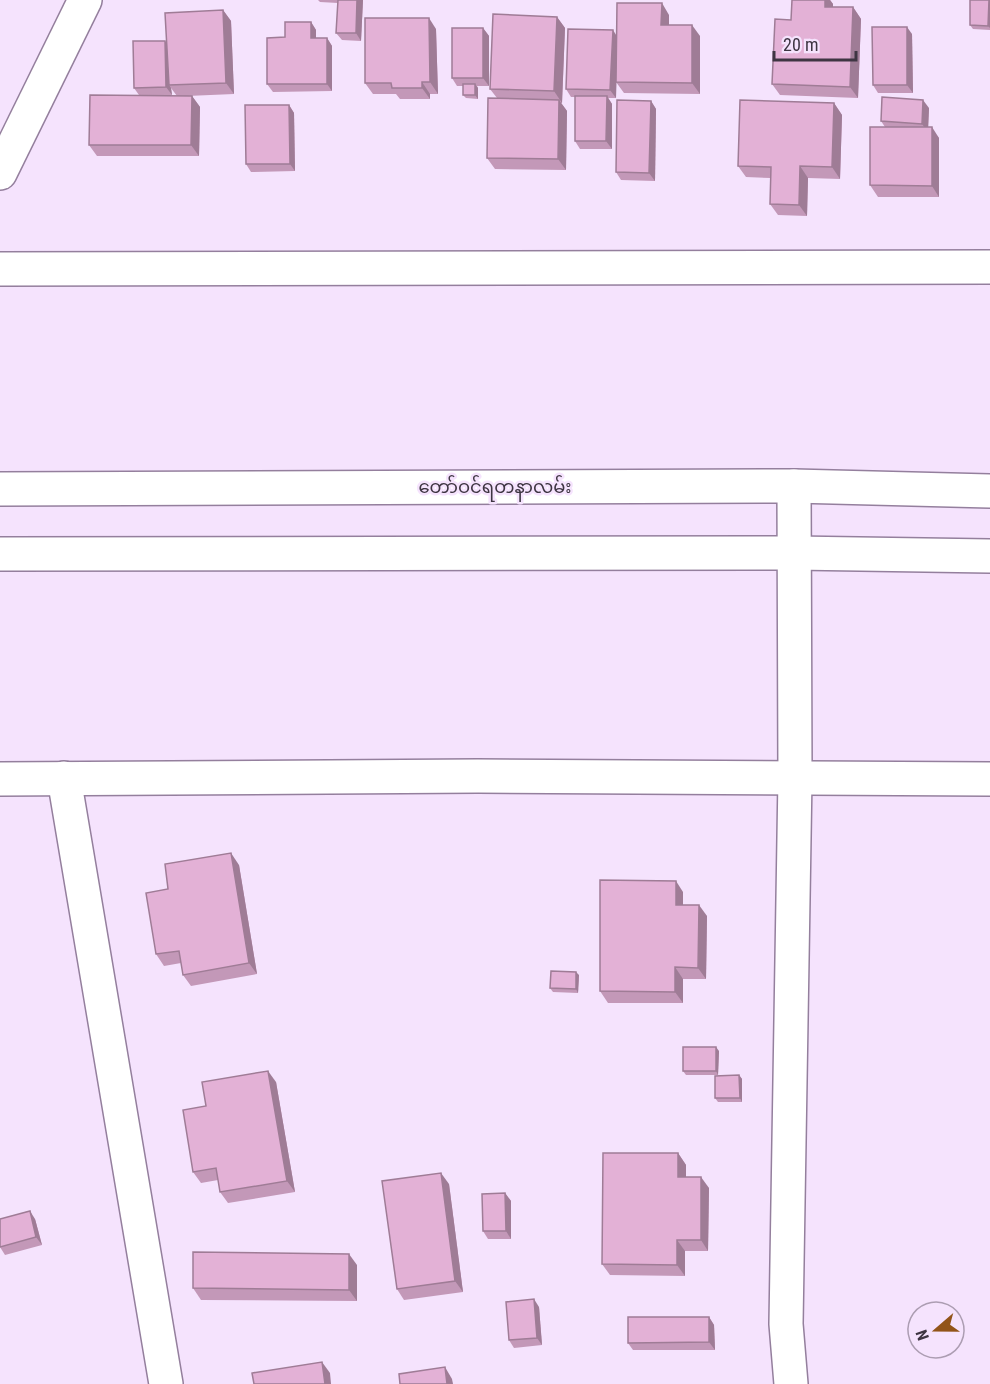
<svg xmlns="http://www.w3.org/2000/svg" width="990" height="1384" viewBox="0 0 990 1384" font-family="'Roboto Condensed','Noto Sans Myanmar',sans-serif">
<rect width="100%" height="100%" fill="#f5e3fd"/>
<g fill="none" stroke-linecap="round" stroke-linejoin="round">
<g stroke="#947f9d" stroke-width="36">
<g id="minor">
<polyline points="0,173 85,0"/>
<polyline points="0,269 990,267"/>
<polyline points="64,778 166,1384"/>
<polyline points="0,779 478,776 990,779"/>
<polyline points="791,1384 786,1324 795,777 794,486"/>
</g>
</g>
<g stroke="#947f9d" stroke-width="36">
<g id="major">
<polyline points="0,489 794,486 990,491"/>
<polyline points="0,554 794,553 990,556"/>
</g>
</g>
<use href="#minor" stroke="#fff" stroke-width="33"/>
<use href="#major" stroke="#fff" stroke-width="33"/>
</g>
<g fill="#c398b8" fill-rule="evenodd">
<polygon points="318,0 363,0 361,41 342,40 336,33 338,3 320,2"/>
<polygon points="792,0 830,0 833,4 833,7 853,7 861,19 858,98 780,95 772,84 791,20"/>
<polygon points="990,0 990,30 973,29 970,25"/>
<path d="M223,10L231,21L234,94L187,96H192L200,107L199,156H97L89,145L139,95L134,88L167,43ZM171,88L177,96L147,95H172Z"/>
<polygon points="669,15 669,25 700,36 700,94 624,93 616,82 616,98 608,98 612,104 612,149 580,149 575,141 575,97 571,97 566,89 616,36"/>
<polygon points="557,17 565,28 562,103 561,103 567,111 566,170 495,169 487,158 497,98 490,89"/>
<polygon points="311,22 316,30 316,38 327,38 332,46 332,91 273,92 267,84 285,37"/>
<polygon points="483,28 489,36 489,86 477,86 478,88 478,99 466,98 463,95 463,86 457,86 452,78"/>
<polygon points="436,29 438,94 430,94 430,99 400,99 396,94 373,94 365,83"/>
<polygon points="912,34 913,93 878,93 873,85"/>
<polygon points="651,101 656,109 655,181 621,180 616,172"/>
<polygon points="834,103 842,115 840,179 808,178 807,216 778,215 770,204 771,178 746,177 738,166"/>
<polygon points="289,105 294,113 295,171 251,172 246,164"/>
<polygon points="929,108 928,127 939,138 939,197 878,197 870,185 885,127 881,121"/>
<polygon points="239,865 257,974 191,986 183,975 181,963 164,966 156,954 168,889"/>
<polygon points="683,892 683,905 707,916 706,979 683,979 683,1003 608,1003 600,991"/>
<polygon points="579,975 578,993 553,992 550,988"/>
<polygon points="719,1051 718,1075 686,1075 683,1071"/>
<polygon points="739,1075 742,1079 742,1102 718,1102 715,1098"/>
<polygon points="276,1082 295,1192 228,1203 220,1192 218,1180 201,1183 193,1172 206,1106"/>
<polygon points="678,1153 686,1165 686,1177 709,1188 708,1251 685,1251 685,1276 610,1275 602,1264"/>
<polygon points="449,1184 463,1292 404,1300 397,1289"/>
<polygon points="505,1193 511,1201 511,1239 488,1239 483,1231"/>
<polygon points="0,1219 35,1219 42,1245 5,1255 0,1247"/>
<polygon points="357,1265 357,1301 201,1300 193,1288"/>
<polygon points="539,1307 542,1345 514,1348 509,1340"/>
<polygon points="709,1317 714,1325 715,1350 633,1350 628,1343"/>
</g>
<g fill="#9f7c96">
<polygon points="357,0 363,0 361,41 356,33"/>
<polygon points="825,0 830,0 833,4 833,18 825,7"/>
<polygon points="989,0 990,0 990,28 988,26"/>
<polygon points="662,3 669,15 669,36 661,25"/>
<polygon points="853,7 861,19 858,98 850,87"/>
<polygon points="223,10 231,21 234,94 226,83"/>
<polygon points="557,17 565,28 562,103 554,91"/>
<polygon points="429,18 436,29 438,94 430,82"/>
<polygon points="311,22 316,30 316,46 311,38"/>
<polygon points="692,25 700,36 700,94 692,83"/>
<polygon points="907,27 912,34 913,93 907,85"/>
<polygon points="483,28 489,36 489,86 483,78"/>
<polygon points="613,30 618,38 616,98 610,90"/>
<polygon points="327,38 332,46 332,91 327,84"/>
<polygon points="165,41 171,48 169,85 171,88 172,95 166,87"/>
<polygon points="422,82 430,94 430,99 422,88"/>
<polygon points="475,84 478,88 478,99 475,95"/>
<polygon points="192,96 200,107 199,156 191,145"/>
<polygon points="607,96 612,104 612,149 606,141"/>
<polygon points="559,100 567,111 566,170 558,159"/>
<polygon points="923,100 929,108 928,132 922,124"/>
<polygon points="651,101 656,109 655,181 649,173"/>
<polygon points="834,103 842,115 840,179 832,167"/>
<polygon points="289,105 294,113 295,171 290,164"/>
<polygon points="932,127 939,138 939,197 932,186"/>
<polygon points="800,166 808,178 807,216 799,205"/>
<polygon points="231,853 239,865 257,974 249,963"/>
<polygon points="676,881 683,892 683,916 676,905"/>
<polygon points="699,905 707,916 706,979 698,968"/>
<polygon points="675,967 683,979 683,1003 675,992"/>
<polygon points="576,972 579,975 578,993 576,989"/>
<polygon points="716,1047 719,1051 718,1075 716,1071"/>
<polygon points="268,1071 276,1082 295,1192 287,1181"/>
<polygon points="739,1075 742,1079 742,1102 740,1098"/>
<polygon points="678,1153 686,1165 686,1188 678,1177"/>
<polygon points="441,1173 449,1184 463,1292 455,1281"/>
<polygon points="701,1177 709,1188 708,1251 701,1240"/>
<polygon points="505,1193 511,1201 511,1239 506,1231"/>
<polygon points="30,1211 35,1219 42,1245 36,1237"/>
<polygon points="677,1240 685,1251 685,1276 677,1265"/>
<polygon points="349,1254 357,1265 357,1301 349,1290"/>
<polygon points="534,1299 539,1307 542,1345 537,1338"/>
<polygon points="709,1317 714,1325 715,1350 709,1342"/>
<polygon points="322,1362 330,1373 331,1384 325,1384"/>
<polygon points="445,1367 452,1379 453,1384 447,1384"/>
</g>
<g fill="#e3b1d6" stroke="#9f7c96" stroke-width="1.5">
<polygon points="338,0 357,0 356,33 336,33"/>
<polygon points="792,0 825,0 825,7 853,7 850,87 772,84 775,19 791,20"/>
<polygon points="970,0 989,0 988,26 970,25"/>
<polygon points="617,3 662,3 661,25 692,25 692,83 616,82"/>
<polygon points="223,10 226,83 169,85 165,13"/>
<polygon points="493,14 557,17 554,91 490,89"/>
<polygon points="365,18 429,18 430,82 422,82 422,88 392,88 391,83 365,83"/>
<polygon points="285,22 311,22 311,38 327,38 327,84 267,84 267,38 285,37"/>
<polygon points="872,27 907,27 907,85 873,85"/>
<rect x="452" y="28" width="31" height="50"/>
<polygon points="568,29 613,30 610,90 566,89"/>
<polygon points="133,41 165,41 166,87 134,88"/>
<rect x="463" y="84" width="12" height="11"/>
<polygon points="90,95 192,96 191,145 89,145"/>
<polygon points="575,96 607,96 606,141 575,141"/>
<polygon points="882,97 923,100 922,124 881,121"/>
<polygon points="488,98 559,100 558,159 487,158"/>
<polygon points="617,100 651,101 649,173 616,172"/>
<polygon points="740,100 834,103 832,167 800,166 799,205 770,204 771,167 738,166"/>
<polygon points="245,105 289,105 290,164 246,164"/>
<polygon points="870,127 932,127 932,186 870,185"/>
<polygon points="231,853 249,963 183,975 179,951 156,954 146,893 168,889 165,864"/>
<polygon points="600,880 676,881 676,905 699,905 698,968 675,967 675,992 600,991"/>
<polygon points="551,971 576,972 576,989 550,988"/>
<rect x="683" y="1047" width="33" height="24"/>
<polygon points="268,1071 287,1181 220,1192 216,1168 193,1172 183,1110 206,1106 202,1082"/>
<polygon points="739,1075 740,1098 715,1098 715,1076"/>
<polygon points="603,1153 678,1153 678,1177 701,1177 701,1240 677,1240 677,1265 602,1264"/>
<polygon points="441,1173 455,1281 397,1289 382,1181"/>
<polygon points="505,1193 506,1231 483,1231 482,1194"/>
<polygon points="30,1211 36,1237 0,1247 0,1219"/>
<polygon points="193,1252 349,1254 349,1290 193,1288"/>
<polygon points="534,1299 537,1338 509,1340 506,1302"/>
<polygon points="628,1317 709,1317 709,1342 628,1343"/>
<polygon points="322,1362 325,1384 254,1384 252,1373"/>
<polygon points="445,1367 447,1384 400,1384 399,1374"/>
</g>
<g text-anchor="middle" stroke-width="5" stroke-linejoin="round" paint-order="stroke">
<g font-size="18" fill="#3e3542" stroke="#f5e3fd">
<text x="495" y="493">တော်ဝင်ရတနာလမ်း</text>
</g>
</g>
<g transform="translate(936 1330) rotate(250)"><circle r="28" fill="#f5e3fd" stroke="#ac9db2" stroke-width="1.5"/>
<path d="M0-4.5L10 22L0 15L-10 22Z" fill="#925419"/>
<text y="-9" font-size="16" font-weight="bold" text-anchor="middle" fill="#3e3542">N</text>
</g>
<path d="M774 51v9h82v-9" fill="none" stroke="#3e3542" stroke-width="3"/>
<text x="783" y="51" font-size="18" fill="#3e3542" stroke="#f5e3fd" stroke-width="4.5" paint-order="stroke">20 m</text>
</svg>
